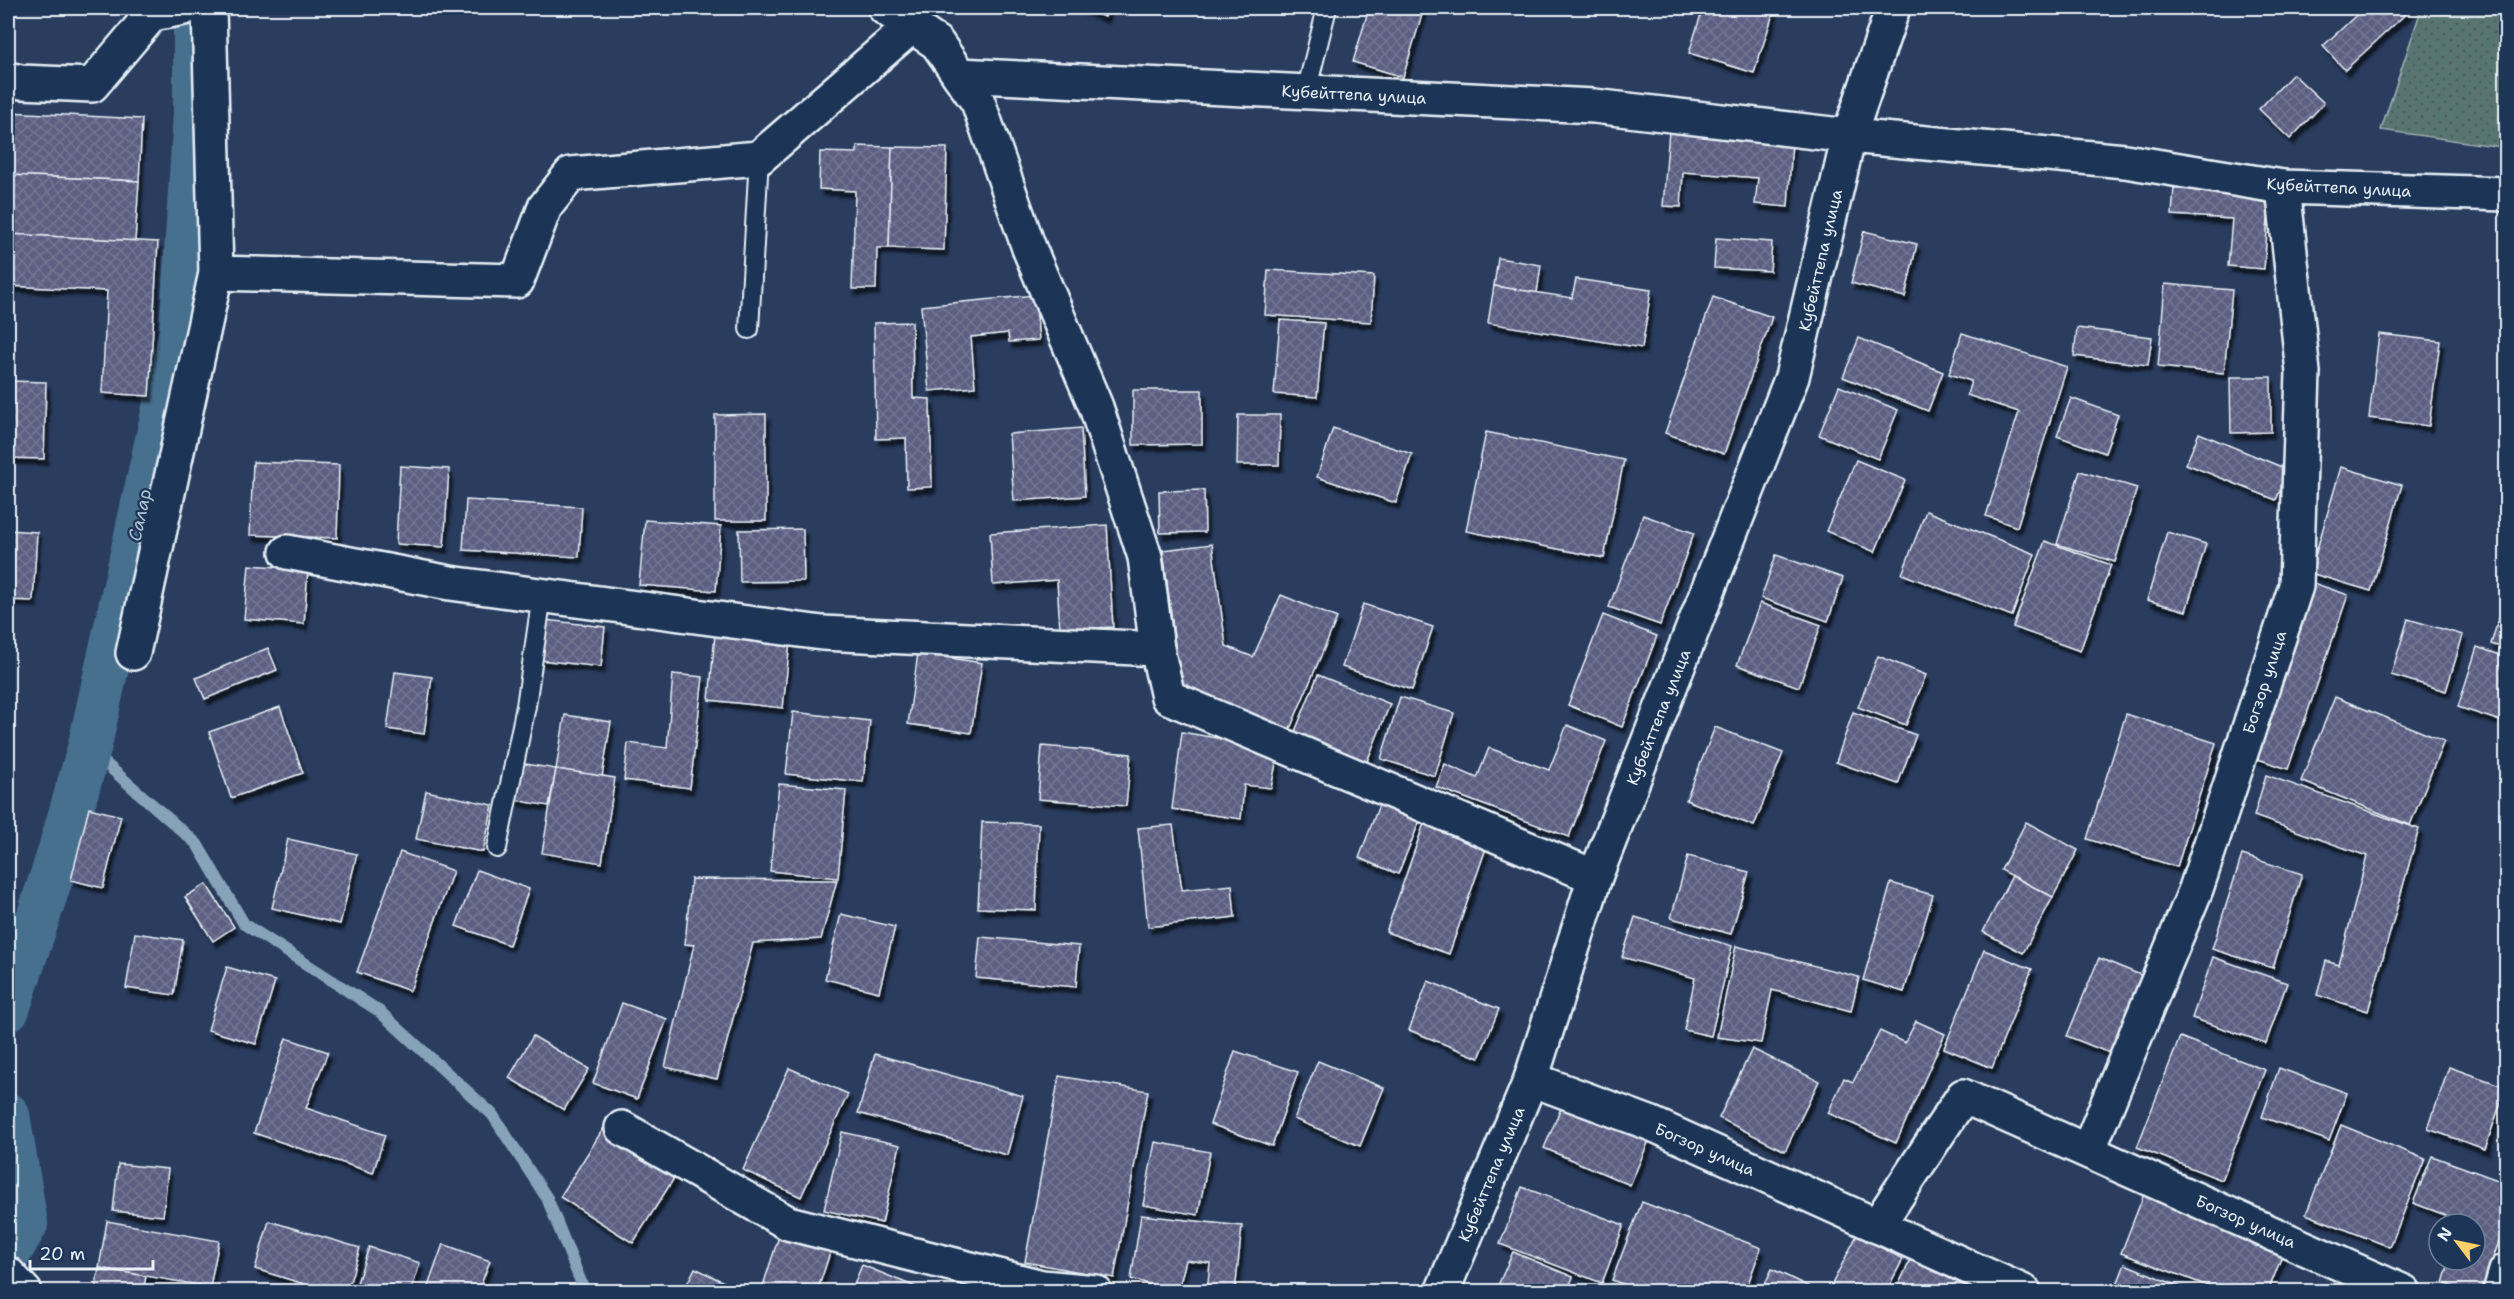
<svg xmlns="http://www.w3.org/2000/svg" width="2514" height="1299" viewBox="0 0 2514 1299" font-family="'Shantell Sans',sans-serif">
<defs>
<pattern id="grass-dots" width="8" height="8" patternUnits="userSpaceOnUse" patternTransform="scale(1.5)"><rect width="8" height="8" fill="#587471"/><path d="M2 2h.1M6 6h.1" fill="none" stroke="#4e5c5c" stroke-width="1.8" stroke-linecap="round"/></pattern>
<pattern id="building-cross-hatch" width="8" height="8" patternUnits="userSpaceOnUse" patternTransform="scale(1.5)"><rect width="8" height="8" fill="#5c5e81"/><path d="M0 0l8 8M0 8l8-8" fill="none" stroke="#737694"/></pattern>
<filter id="shadow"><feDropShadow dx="3.5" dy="6" stdDeviation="1.5" flood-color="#0009"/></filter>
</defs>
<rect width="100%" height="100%" fill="#2a3d5f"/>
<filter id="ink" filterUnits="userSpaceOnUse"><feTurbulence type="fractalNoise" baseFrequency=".0167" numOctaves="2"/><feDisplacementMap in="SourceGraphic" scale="12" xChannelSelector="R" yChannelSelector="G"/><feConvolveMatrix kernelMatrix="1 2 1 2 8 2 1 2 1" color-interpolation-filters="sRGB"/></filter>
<g filter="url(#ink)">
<polygon fill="url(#grass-dots)" stroke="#a0b2b4" stroke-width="1.5" points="2424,8 2506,8 2506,135 2501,147 2381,130 2421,10"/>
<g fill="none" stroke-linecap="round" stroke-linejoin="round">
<polyline stroke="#87a3b9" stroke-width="12" points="89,749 197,844 244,924 379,1011 492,1114 547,1198 585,1292"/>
<g stroke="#476f8f" stroke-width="44">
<polyline points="8,1009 56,863 89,749 181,331 195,114 195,31"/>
<polyline points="8,1115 26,1224 8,1255"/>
</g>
</g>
<g fill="url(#building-cross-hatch)" stroke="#e8f1f8" stroke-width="1.5" filter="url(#shadow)">
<polygon points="1080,8 1109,8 1105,17"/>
<polygon points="1369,8 1424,8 1403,77 1353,62"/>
<polygon points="1703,8 1775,8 1754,73 1689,53"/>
<polygon points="2364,8 2411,9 2345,70 2323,46"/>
<polygon points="2293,74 2324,103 2290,139 2259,109"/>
<polygon points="8,112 142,119 139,181 8,175"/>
<polygon points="1669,131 1792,140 1788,207 1755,204 1758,178 1683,172 1681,207 1663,206"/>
<polygon points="857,146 892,147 889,248 877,248 876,289 852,289 855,191 819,189 820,152 857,153"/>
<polygon points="892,147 947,148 944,250 889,248"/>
<polygon points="8,175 139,181 135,241 8,234"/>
<polygon points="2174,187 2270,194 2264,269 2228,266 2232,219 2172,215"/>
<polygon points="1864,231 1917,244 1905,297 1851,283"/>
<polygon points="8,234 158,242 149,396 102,393 107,291 8,286"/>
<polygon points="1716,238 1772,242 1770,271 1714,268"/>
<polygon points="1498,258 1541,265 1537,293 1494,286"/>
<polygon points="1268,270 1374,276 1371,322 1265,315"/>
<polygon points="1576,279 1651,290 1642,348 1488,323 1494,286 1572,298"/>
<polygon points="2165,284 2232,290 2224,373 2158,367"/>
<polygon points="1035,295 1039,340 1009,342 1008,333 971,337 975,387 929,391 921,306"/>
<polygon points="1713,297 1772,317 1724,454 1665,433"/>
<polygon points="1280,320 1324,323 1317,397 1274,394"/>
<polygon points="912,322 913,398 930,399 932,487 907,488 906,438 876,439 874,323"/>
<polygon points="2077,328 2152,337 2148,365 2074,356"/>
<polygon points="1962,333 2067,367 2017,527 1986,516 2019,412 1967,395 1971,381 1949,374"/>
<polygon points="2379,334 2440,341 2429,426 2369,418"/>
<polygon points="1859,338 1943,372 1928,411 1843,377"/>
<polygon points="2230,377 2271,377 2271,432 2231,433"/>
<polygon points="8,381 46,382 44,459 8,458"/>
<polygon points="1839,386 1898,410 1878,459 1819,435"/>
<polygon points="1133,390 1202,390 1202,444 1133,445"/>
<polygon points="2071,398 2118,415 2105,453 2057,436"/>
<polygon points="766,414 766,521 715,521 715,415"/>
<polygon points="1238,415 1280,415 1279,465 1237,465"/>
<polygon points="1081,428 1085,496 1014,501 1009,434"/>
<polygon points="1333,428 1412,454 1396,503 1317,477"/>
<polygon points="1486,432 1624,460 1604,558 1466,531"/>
<polygon points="2199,433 2289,470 2276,500 2186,464"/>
<polygon points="1856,460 1905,480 1875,552 1826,531"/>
<polygon points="253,462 339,465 337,538 250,535"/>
<polygon points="400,466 449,469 444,547 396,544"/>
<polygon points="2341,467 2402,485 2371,591 2310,573"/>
<polygon points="2080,471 2137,488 2115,562 2057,544"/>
<polygon points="1204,490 1205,532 1160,533 1159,491"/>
<polygon points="466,500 582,507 579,557 463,550"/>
<polygon points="1926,511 2035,554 2012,616 1902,574"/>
<polygon points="1643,515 1694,533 1660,625 1609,607"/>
<polygon points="645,520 721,526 716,591 639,585"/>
<polygon points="1107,525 1113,627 1060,630 1057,580 993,585 990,533"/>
<polygon points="803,529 804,581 740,582 739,530"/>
<polygon points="8,530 37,532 33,601 8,600"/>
<polygon points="2167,532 2206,544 2186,611 2147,600"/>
<polygon points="2045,541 2111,565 2080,651 2013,627"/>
<polygon points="1212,544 1226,646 1253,657 1281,595 1337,618 1289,731 1181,692 1163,550"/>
<polygon points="1776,555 1843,578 1828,621 1761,598"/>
<polygon points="249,565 308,569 304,624 244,619"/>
<polygon points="2310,582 2348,595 2288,769 2249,756"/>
<polygon points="2506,594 2506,649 2491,644"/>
<polygon points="1760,603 1821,625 1799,687 1737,665"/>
<polygon points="1363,604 1433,627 1412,690 1342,667"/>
<polygon points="1603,615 1657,636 1622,727 1568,705"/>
<polygon points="2408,619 2463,635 2446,691 2391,675"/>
<polygon points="545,620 605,627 601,667 540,660"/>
<polygon points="715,634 790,642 783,708 709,700"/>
<polygon points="2477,647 2506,657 2506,723 2458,707"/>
<polygon points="268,648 277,670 205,699 196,678"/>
<polygon points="918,653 982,663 971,733 908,724"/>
<polygon points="1878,656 1926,675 1906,725 1858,707"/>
<polygon points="395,672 432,677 424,734 387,729"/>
<polygon points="673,674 703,677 690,788 624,780 628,743 667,748"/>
<polygon points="1318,675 1390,704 1366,764 1294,734"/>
<polygon points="1400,697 1454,713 1435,776 1381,759"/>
<polygon points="2335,697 2444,741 2410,825 2301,781"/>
<polygon points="280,707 303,773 231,798 209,732"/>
<polygon points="793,712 870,721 863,782 786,774"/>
<polygon points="1853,712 1916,735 1898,784 1836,762"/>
<polygon points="2126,714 2216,743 2177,867 2087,839"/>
<polygon points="565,715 611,722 602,777 556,769"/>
<polygon points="1567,725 1606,741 1569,837 1436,787 1445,764 1477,778 1489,748 1549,770"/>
<polygon points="1715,727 1783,753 1754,826 1686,800"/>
<polygon points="1182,732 1279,749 1271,788 1244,785 1241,819 1172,809"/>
<polygon points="1042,746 1131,754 1126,806 1038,799"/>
<polygon points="520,763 556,769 549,806 514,800"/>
<polygon points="556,769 615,778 602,863 542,853"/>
<polygon points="2266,775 2419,829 2368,1011 2317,995 2326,961 2339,965 2367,856 2254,816"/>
<polygon points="779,784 846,790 838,878 770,871"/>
<polygon points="426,791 493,805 483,852 416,839"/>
<polygon points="1382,797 1423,813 1398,874 1359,858"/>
<polygon points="89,808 121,816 103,888 71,880"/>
<polygon points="1427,815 1490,837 1449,954 1386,932"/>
<polygon points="982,822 1039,824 1036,910 978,908"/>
<polygon points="2026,822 2078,850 2053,897 2001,870"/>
<polygon points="1173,825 1182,890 1232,885 1235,917 1148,927 1138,828"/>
<polygon points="288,839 357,854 340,924 272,908"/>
<polygon points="400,852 453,871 410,991 357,972"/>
<polygon points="2242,855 2302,874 2273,968 2212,949"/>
<polygon points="1688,856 1749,872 1731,934 1671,918"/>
<polygon points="477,870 529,889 509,945 456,926"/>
<polygon points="2012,876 2053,897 2023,953 1983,932"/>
<polygon points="691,879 837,880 821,939 753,943 717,1079 665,1067 694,945 685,944"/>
<polygon points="1891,883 1933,895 1904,992 1863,980"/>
<polygon points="206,884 234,927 213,941 185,897"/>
<polygon points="841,914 895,927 879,992 825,979"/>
<polygon points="1635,917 1732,946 1711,1036 1684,1030 1695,978 1622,957"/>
<polygon points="135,933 183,940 174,995 126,988"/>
<polygon points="980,937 1079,946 1076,987 976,978"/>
<polygon points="1736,946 1859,977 1851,1011 1772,990 1761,1043 1717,1037"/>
<polygon points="1984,950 2032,969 1992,1068 1944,1048"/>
<polygon points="2213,957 2287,983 2266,1043 2192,1018"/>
<polygon points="2099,958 2143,976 2112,1054 2067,1036"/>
<polygon points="227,967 275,981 256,1044 208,1030"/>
<polygon points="1428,981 1499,1009 1479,1058 1409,1030"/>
<polygon points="622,1003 667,1019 637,1099 593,1083"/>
<polygon points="1916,1021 1945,1034 1896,1143 1828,1113 1844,1078 1853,1082 1880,1031 1905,1043"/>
<polygon points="533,1036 589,1069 564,1110 509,1078"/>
<polygon points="2180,1037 2265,1070 2222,1180 2137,1147"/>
<polygon points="286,1038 328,1052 306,1108 385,1135 373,1173 254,1133"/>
<polygon points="1752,1049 1819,1081 1785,1151 1719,1118"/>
<polygon points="1235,1051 1298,1072 1272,1146 1210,1124"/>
<polygon points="875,1054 1023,1096 1007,1155 858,1113"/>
<polygon points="1318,1061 1384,1088 1360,1146 1294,1119"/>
<polygon points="2449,1067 2506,1087 2485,1149 2428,1129"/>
<polygon points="789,1068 848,1094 801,1197 743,1170"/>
<polygon points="2279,1068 2347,1093 2329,1141 2262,1117"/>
<polygon points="1059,1076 1148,1091 1114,1278 1025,1262"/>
<polygon points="1565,1099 1651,1136 1630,1185 1544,1148"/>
<polygon points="2341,1125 2425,1159 2390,1247 2306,1214"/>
<polygon points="603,1129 676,1175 633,1243 560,1197"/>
<polygon points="842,1132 900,1145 882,1223 824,1210"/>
<polygon points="1155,1142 1210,1152 1198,1215 1143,1205"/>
<polygon points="2432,1156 2506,1183 2506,1222 2481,1292 2467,1292 2443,1283 2450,1260 2475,1260 2475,1224 2463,1224 2464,1222 2413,1203"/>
<polygon points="118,1164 168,1169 163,1216 113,1211"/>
<polygon points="1522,1187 1624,1225 1602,1283 1500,1244"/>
<polygon points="2144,1194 2285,1248 2268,1292 2224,1292 2121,1253"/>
<polygon points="1642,1202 1761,1248 1745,1292 1643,1292 1612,1280"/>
<polygon points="1141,1215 1242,1226 1235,1292 1207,1292 1210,1263 1186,1260 1178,1292 1131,1279"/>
<polygon points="107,1221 219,1241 210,1287 99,1268"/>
<polygon points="269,1221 360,1248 347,1292 330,1292 255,1269"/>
<polygon points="780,1233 831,1250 817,1292 761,1292"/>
<polygon points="1857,1235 1903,1259 1886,1292 1828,1292"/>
<polygon points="443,1244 490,1261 478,1292 426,1292"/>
<polygon points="369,1247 420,1263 411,1292 354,1292"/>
<polygon points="1513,1252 1573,1277 1567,1292 1495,1292"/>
<polygon points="1911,1259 1977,1292 1895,1292"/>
<polygon points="2125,1264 2193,1292 2114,1292"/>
<polygon points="862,1265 928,1292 851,1292"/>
<polygon points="99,1268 146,1276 143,1292 95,1292"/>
<polygon points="695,1268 744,1292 683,1292"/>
<polygon points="1772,1269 1820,1292 1761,1292"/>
</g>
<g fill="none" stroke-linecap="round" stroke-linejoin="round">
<g stroke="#e8f1f8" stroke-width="22">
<g id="service">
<polyline points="1306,92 1327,8"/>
<polyline points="749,329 759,158"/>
<polyline points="497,848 526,706 542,595"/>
</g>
</g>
<g stroke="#e8f1f8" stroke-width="38">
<g id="minor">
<polyline points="885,8 937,43 959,75 1594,106 1849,136 2125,161 2283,187 2506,194"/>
<polyline points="959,75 978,102 1029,248 1096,407 1145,557 1157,649 1168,697 1595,877"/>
<polyline points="8,79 21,82 92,85 152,14 184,8"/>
<polyline points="216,273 517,281 545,207 571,174 759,158 912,26"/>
<polyline points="287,552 450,583 822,633 1157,649"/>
<polyline points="133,653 216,273 209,8"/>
<polyline points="1531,1079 1652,1124 2024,1292"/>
<polyline points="622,1128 788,1223 1042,1287 1095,1292"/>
<polyline points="2088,1151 2196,889 2296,586 2303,372 2283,187"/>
<polyline points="1877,1226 1963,1096 2404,1292"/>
<polyline points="8,1274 25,1292"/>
<polyline points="2500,1292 2506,1271"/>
</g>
</g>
<g stroke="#e8f1f8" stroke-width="38">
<polyline id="tertiary" points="1442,1292 1531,1079 1595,877 1792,377 1849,136 1893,8"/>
</g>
<use href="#service" stroke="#1d3557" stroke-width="18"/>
<use href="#minor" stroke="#1d3557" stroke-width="33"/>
<use href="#tertiary" stroke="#1d3557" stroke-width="33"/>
</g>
</g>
<g text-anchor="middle" stroke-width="4.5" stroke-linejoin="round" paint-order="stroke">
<g font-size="16" fill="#e8f1f8" stroke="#1d3557">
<text transform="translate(1354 94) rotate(3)" y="6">Кубейттепа улица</text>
<text transform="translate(2339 187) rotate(3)" y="6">Кубейттепа улица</text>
<text transform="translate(1820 260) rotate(-77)" y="6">Кубейттепа улица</text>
<text transform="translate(2264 682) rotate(-72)" y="6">Богзор улица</text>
<text transform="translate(1658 717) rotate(-68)" y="6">Кубейттепа улица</text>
<text transform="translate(1705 1149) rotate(24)" y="6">Богзор улица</text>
<text transform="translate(1491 1174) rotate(-67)" y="6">Кубейттепа улица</text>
<text transform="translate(2246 1221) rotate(24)" y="6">Богзор улица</text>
</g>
<g font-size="18" font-style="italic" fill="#b0c4d3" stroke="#1d3557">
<text transform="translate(140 515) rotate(-78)" y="6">Салар</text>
</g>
</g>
<rect width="2514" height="1299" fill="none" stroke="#1d3557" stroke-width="30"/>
<rect x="15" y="15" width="2484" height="1269" fill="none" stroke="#e8f1f8" stroke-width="2" filter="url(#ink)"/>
<g transform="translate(2457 1242) rotate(302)"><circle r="28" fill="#1d3557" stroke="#6e8097" stroke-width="1.5"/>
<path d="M0-4.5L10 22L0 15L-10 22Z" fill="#ffd166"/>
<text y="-9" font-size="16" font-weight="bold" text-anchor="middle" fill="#e8f1f8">N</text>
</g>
<path d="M30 1260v9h123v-9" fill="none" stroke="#e8f1f8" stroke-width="3"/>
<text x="39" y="1260" font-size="18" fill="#e8f1f8" stroke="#1d3557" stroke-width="4.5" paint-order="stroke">20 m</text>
</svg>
